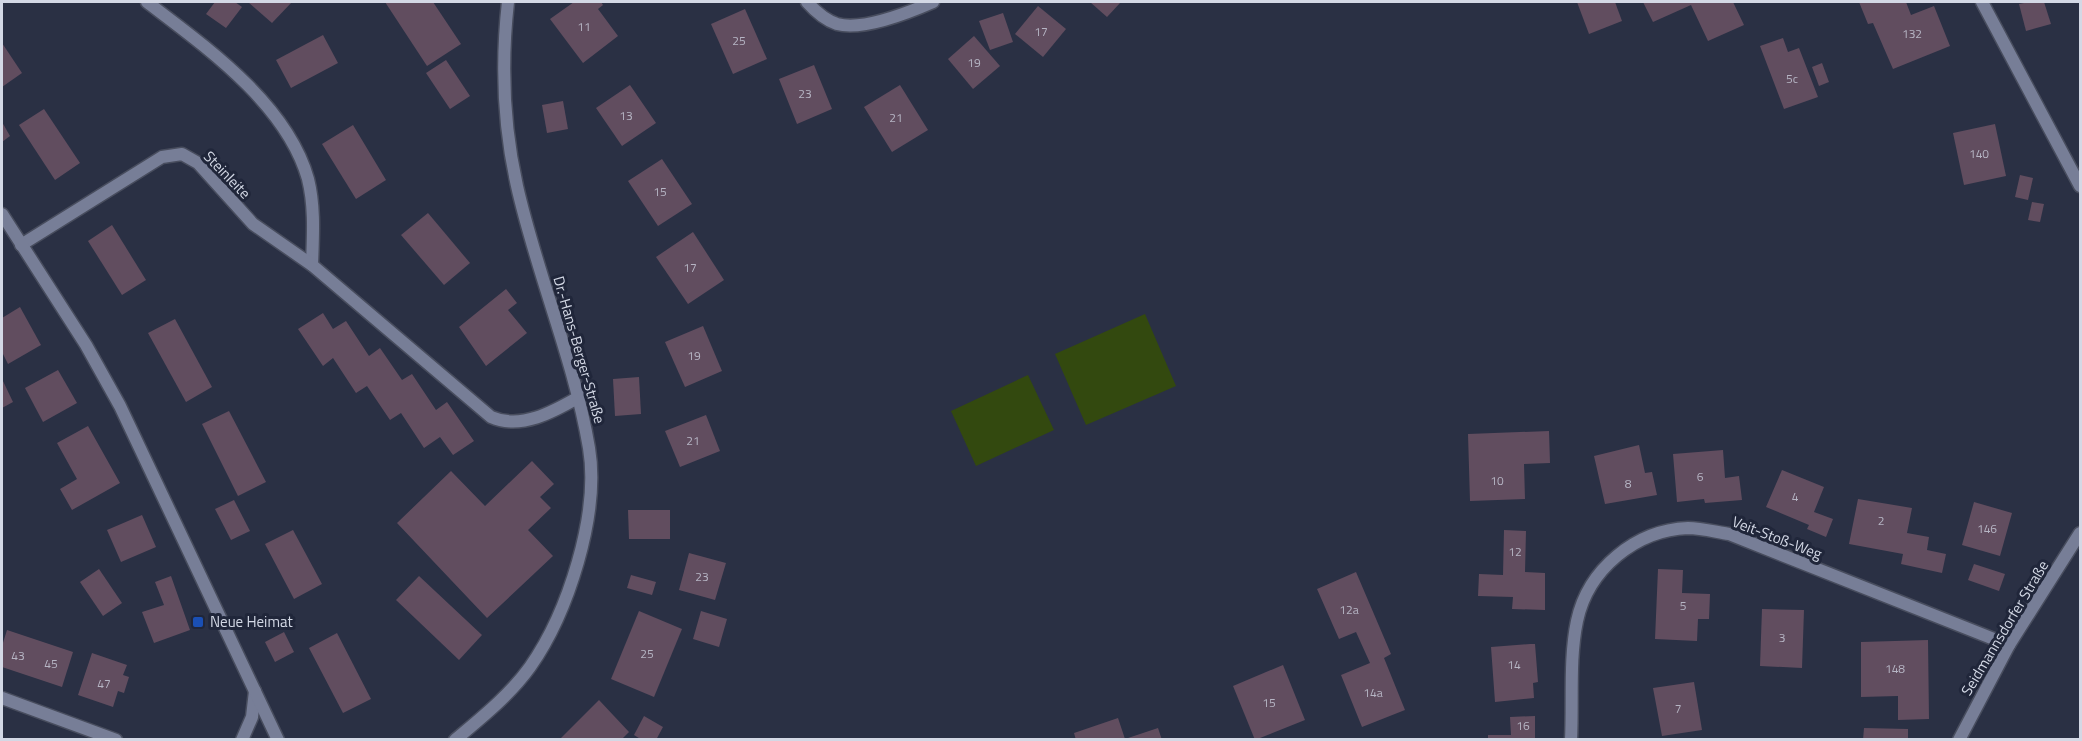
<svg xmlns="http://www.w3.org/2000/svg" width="2082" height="741" viewBox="0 0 2082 741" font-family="'Titillium Web',sans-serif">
<rect width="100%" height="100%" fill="#2a3044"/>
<g fill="#33490f">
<polygon points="1145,314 1176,386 1086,425 1055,354"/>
<polygon points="1028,375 1054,430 976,466 951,411"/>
</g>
<g fill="#614d5f">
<polygon points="215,2 235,2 242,7 226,28 206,14"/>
<polygon points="248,2 292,2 272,23"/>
<polygon points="385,2 433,2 461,44 427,66"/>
<polygon points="574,2 601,2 603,5 598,9 618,36 583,63 550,19"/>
<polygon points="1090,2 1121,2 1107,17"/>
<polygon points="1577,2 1615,2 1622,21 1589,34"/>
<polygon points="1643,2 1733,2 1744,25 1708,41 1691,5 1653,22"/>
<polygon points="1859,2 1906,2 1911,15 1934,6 1950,46 1893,69 1873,23 1868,24"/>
<polygon points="2029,2 2044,2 2051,24 2026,31 2019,4"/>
<polygon points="1038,6 1066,29 1043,57 1015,34"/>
<polygon points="745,9 767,59 733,74 711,24"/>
<polygon points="1003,13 1013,42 990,50 979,21"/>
<polygon points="323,35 338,63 291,88 276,60"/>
<polygon points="974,36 1000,66 973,89 948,59"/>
<polygon points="1783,38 1788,52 1799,48 1818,97 1784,109 1760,46"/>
<polygon points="2,43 22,73 2,87"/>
<polygon points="446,60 470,96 450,109 426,73"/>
<polygon points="1822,63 1829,82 1819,86 1812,67"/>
<polygon points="814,65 832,109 797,124 779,79"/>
<polygon points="630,85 656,123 622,146 596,108"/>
<polygon points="900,85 928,130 892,152 864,107"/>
<polygon points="563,101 568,129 547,133 542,105"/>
<polygon points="44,109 80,163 55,180 19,125"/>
<polygon points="2,122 10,136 2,142"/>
<polygon points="1995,124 2006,176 1964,185 1953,133"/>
<polygon points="353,125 386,180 356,199 322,144"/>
<polygon points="662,159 692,204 658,226 628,181"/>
<polygon points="2020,175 2033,178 2028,200 2015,197"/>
<polygon points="2032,202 2044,204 2040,222 2028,220"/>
<polygon points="428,213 470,263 444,285 401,235"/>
<polygon points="112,225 146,280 122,295 88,241"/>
<polygon points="693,232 724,280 688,304 656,257"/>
<polygon points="506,289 517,303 508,310 527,333 486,366 459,327"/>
<polygon points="20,307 41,345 8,364 2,352 2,318"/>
<polygon points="323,313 333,329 346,321 369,356 380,348 402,380 412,374 436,410 447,402 474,441 453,455 440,437 424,448 401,413 390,420 367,386 356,393 333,358 323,366 298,329"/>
<polygon points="175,319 212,387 186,402 148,333"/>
<polygon points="703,326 722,371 685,387 665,342"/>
<polygon points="58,370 77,403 43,422 25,388"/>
<polygon points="639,377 641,414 615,416 613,379"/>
<polygon points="2,379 13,402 2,408"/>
<polygon points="229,411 266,482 238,496 202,424"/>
<polygon points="706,415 720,451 680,467 665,431"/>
<polygon points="88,426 120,483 72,510 60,489 77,479 57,443"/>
<polygon points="1549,431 1550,463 1524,464 1525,499 1470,501 1468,434"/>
<polygon points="1639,445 1645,473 1652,472 1657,495 1605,504 1594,456"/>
<polygon points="1723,450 1725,478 1739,476 1742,500 1705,503 1704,499 1677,502 1673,454"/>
<polygon points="532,461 554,484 540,497 551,508 528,530 553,556 487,618 397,523 451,471 485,506"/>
<polygon points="1782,470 1824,487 1814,512 1833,519 1826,537 1807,529 1809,525 1766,507"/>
<polygon points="1858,499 1912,508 1907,533 1929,537 1927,550 1946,554 1942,573 1901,564 1903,554 1849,544"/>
<polygon points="234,500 250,531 231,540 215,509"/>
<polygon points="1974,502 2012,513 2000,556 1962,545"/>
<polygon points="628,510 670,510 670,539 629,539"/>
<polygon points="142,515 156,547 121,562 107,530"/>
<polygon points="293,530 322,584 294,599 265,544"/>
<polygon points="1504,530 1526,531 1525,572 1545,573 1545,610 1512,609 1513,597 1478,596 1479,574 1503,575"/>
<polygon points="689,553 726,563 715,600 679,590"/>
<polygon points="1974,564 2005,574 1999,591 1968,580"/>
<polygon points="99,569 122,603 103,616 80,582"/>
<polygon points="1658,569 1683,570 1682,593 1710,594 1709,619 1698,619 1697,641 1655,639"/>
<polygon points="1356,572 1391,654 1384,658 1405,710 1362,727 1341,675 1370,663 1356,632 1339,639 1317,589"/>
<polygon points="631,575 656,582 652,595 627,588"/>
<polygon points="171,576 190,630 154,643 142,612 164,605 155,582"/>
<polygon points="419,576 482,635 459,660 396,600"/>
<polygon points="1762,609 1804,610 1802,668 1760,666"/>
<polygon points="639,611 682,629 654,697 611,679"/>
<polygon points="701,611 727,619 719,647 693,639"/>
<polygon points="7,630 73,652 62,687 2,667 2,646"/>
<polygon points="284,632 294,652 275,662 265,642"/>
<polygon points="337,633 371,699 343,713 309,648"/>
<polygon points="1928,640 1929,719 1898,720 1898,696 1861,697 1861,642"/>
<polygon points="1530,644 1535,644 1538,682 1533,683 1534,698 1495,702 1491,647"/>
<polygon points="92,653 127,665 123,675 129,677 124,693 118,691 113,707 78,695"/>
<polygon points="1283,665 1305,720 1255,740 1233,686"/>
<polygon points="1694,682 1702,730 1662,736 1653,688"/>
<polygon points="599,700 629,732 621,740 559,740"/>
<polygon points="644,716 663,727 656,740 642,740 634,735"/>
<polygon points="1535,716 1535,740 1488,740 1488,735 1511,735 1510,717"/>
<polygon points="1118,718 1125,739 1158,728 1162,740 1076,740 1074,733"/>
<polygon points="1864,728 1908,729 1908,740 1863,740"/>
</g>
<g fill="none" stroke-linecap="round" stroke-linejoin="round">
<g stroke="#484d5e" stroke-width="15">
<g id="minor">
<path d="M147,2C206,47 287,104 308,179C315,207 313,236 312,265"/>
<path d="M807,2C815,11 825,20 837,24C862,31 910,12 933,2"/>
<path d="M21,245L162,157L182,154L198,163L253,224L312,265L491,417C521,430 553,412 579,397"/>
<polyline points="2,698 116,740"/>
<polyline points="242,740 252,717 255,691"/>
<path d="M455,740C481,718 510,695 530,667C568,613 600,514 589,448C574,359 537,275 517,186C503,124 501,64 508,2"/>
<path d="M1571,740C1573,701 1569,659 1577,621C1588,569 1636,530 1688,528C1701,528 1716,532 1729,534L2009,645"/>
</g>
</g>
<g stroke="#484d5e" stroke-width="15">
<g id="tertiary">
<polyline points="1982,2 2080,186"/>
<polyline points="2,214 86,345 120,406 278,740"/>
<polyline points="1959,740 2009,645 2080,533"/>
</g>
</g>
<use href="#minor" stroke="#777e97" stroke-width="12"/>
<use href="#tertiary" stroke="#777e97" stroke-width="12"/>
</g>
<rect fill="#1a4fb4" stroke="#20263a" stroke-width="2" x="192" y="616" width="12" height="12" rx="3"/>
<g text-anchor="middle" stroke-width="6" stroke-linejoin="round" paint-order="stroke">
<g font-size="12" fill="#b6b5c4">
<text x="584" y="31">11</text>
<text x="1041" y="36">17</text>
<text x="1912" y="38">132</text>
<text x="739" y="45">25</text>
<text x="974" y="67">19</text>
<text x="1792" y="83">5c</text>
<text x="805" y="98">23</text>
<text x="626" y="120">13</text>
<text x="896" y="122">21</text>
<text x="1979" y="158">140</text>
<text x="660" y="196">15</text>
<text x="690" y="272">17</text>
<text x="694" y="360">19</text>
<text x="693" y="445">21</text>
<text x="1700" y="481">6</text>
<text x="1497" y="485">10</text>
<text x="1628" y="488">8</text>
<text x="1795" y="501">4</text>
<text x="1881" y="525">2</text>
<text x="1987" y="533">146</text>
<text x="1515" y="556">12</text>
<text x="702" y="581">23</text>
<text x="1683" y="610">5</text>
<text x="1349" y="614">12a</text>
<text x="1782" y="642">3</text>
<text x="647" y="658">25</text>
<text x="18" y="660">43</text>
<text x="51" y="668">45</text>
<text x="1514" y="669">14</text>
<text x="1895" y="673">148</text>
<text x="104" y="688">47</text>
<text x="1373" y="697">14a</text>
<text x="1269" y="707">15</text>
<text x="1678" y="713">7</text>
<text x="1523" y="730">16</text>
</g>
<g font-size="15" fill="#d3d8e5" stroke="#20263a">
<text transform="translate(227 175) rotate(46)" y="5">Steinleite</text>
<text transform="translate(579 350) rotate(74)" y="5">Dr.-Hans-Berger-Straße</text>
<text transform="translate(1777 538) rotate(21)" y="5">Veit-Stoß-Weg</text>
<text transform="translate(2005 628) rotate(-59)" y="5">Seidmannsdorfer Straße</text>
</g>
<g font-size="15" fill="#d3d8e5" stroke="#20263a" text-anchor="start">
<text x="210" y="627">Neue Heimat</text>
</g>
</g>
<rect width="2082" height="741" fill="none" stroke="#d3d8e5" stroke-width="6"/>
</svg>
